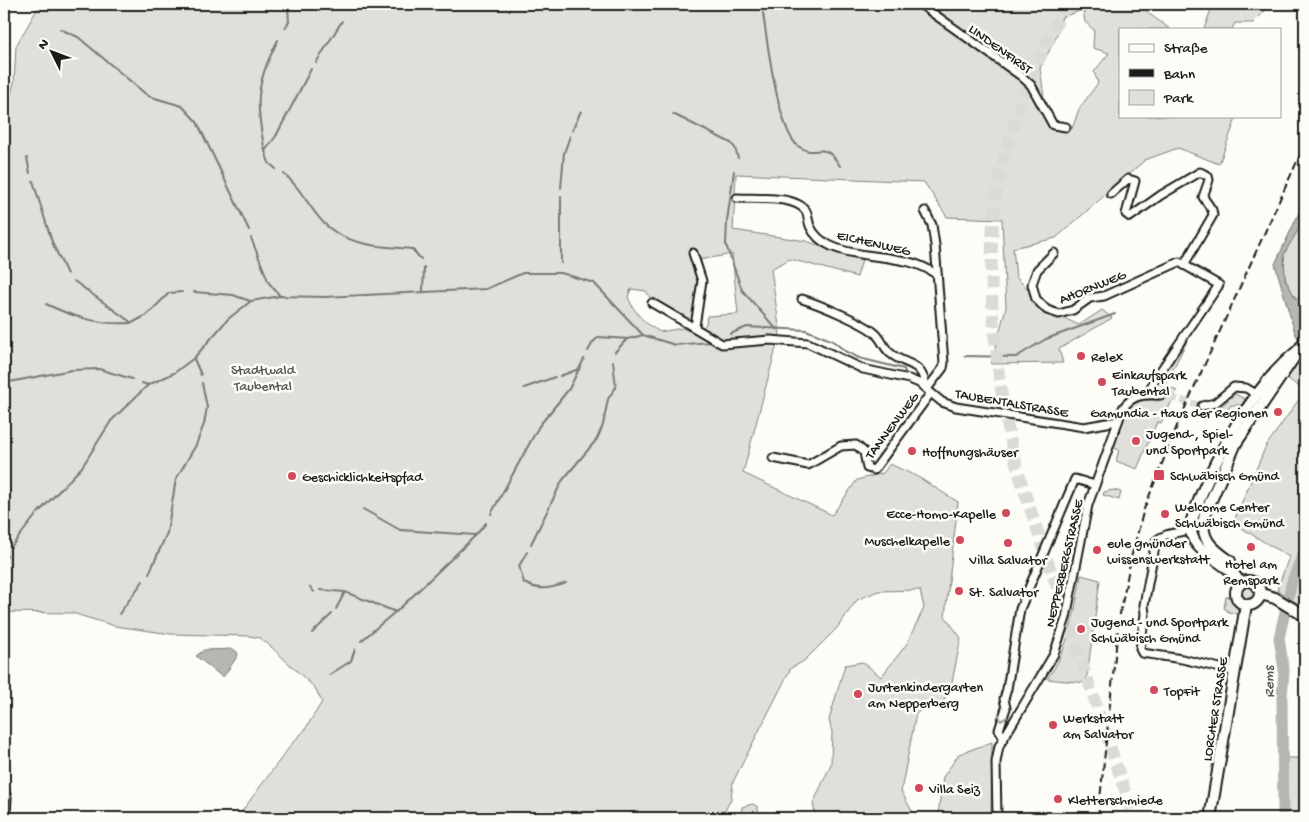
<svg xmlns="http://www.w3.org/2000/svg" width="1309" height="822" viewBox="0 0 1309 822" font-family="'Gochi Hand',sans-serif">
<rect width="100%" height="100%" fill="#fdfcf7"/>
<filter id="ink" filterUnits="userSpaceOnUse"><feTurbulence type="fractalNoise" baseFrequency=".02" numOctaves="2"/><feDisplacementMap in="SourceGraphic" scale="10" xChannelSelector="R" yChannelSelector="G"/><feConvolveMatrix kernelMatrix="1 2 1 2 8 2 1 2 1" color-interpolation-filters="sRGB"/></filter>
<g filter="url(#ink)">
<g fill="#e0dfdb" stroke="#7e7e7c" fill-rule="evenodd">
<path d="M40,4H1139L1148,13L1170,29H1120V116H1237L1219,164L1178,148L1145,160L1056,238L1013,248L1016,277L1051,312L1079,325L1102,310L1112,318L1059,349L1063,363L991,364L1006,307L1002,219L947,217L924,182L736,174L733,230L806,241L862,260L857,277L790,259L771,269L780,333L743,473L832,515L857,480L883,473L890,464L918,477L958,502L945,616L961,638L951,687L943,702L922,709L916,714L901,791L913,813L925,818L938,814L943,777L959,754L992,742L991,818H816L813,804L831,764L832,732L829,720L845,665L863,662L881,677L906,645L924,608L920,590L878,591L857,600L837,628L804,661L791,668L733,782L731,799L721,818H237L294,741L304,731L322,702L315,688L268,644L260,638L250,636L171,634L115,626L72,613L4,612V118L14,83L16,46ZM1083,10L1085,22L1094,30L1093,48L1109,53L1094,72L1098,83L1079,109L1072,129L1048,126L1040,68L1055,40L1062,17ZM732,254L738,314L707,316L706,324L696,334L682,328L660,332C644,323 635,314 628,297L631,289L646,291L652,301L667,306L695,324L701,281L694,261Z"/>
<polygon points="1213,4 1255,4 1267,9 1253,23 1235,23 1232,29 1204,29"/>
<polygon points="1305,218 1305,262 1300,285 1300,296 1296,299 1285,279 1284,254"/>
<path d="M1182,339L1186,343L1165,385L1177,391L1161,423L1157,422L1137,469L1116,461L1119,450L1114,448C1122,420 1123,395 1159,401L1162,389L1159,379Z"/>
<polygon points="1305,352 1305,608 1277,590 1289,557 1233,523 1266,446 1305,391 1287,378"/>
<polygon points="1235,394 1247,400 1243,405 1231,405 1225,415 1217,410"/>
<polygon points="1113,490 1121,492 1119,500 1103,495 1104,492"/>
<path d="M1081,575L1100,580L1086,683L1047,679C1069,650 1075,610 1081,575Z"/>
<circle cx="1248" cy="593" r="7"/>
<polygon points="1232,596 1238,608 1238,614 1229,612 1224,608 1226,597"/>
<rect x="1285" y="758" width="20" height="60"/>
<polygon points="753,804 758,807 758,815 755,818 741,818 742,807"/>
</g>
<g fill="#b7b6b2" stroke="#797876">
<polygon points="1305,200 1305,218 1284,254 1285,279 1296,299 1300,296 1300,285 1305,262 1305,351 1295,333 1275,264"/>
<polygon points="233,649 237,652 238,655 224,676 221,676 196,656 204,650"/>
</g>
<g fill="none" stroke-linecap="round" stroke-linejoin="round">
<g stroke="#797876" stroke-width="2">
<path d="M763,13C767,40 778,131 798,146C817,160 822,137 840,166"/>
<polyline points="285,28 289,22 288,7"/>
<polyline points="60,29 78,37 148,96 182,106 197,122 249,230"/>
<polyline points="316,63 342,21"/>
<polyline points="673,114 731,143 735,148 738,158"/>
<polyline points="572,131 581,111"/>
<path d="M265,151C255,103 255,84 278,40"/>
<polyline points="27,158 30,173"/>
<polyline points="276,169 269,163 265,151 276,136 311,69"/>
<polyline points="734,171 727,221 726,245 742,290 777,330"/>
<path d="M284,174C303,189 311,213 328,227C351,246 384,247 412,249L421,259"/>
<polyline points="33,181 52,242 67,274"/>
<polyline points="561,188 564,153 570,136"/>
<polyline points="561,196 561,263"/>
<polyline points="251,238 269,283 280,296"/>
<polyline points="74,281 132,323 147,315 169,293 182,292"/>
<polyline points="423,291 424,267"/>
<polyline points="194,292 233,295 250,301"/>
<path d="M46,304C73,317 99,325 130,323"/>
<polyline points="730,334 747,327 806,330 833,341 845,351 859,358 904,369 906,375"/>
<polyline points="588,351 593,342 599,337 628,339 643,335"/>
<polyline points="615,352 627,339"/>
<polyline points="964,356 1016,357 1046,339 1115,314"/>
<polyline points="194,359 201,375"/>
<polyline points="560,376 579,369"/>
<polyline points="4,383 72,370 99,369 132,379"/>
<polyline points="142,383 148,385"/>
<polyline points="524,388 555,377"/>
<polyline points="363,509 400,530 476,535"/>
<polyline points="38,513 82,467 111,421 148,385 174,373 194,358 228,319 251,301 280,296 324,297 486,289 523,273 561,273 594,283 643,335 675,345 710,342"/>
<polyline points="491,514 539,426 569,389 584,359"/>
<polyline points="531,544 562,481 597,439 603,425 608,399 616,387 613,361"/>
<polyline points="11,547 36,515"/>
<path d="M527,552L519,566L524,583C539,591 550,589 566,583"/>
<polyline points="4,561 7,556"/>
<polyline points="149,574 167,533 176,479 196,445 204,424 207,407 202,383"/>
<polyline points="310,587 314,592"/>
<polyline points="320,590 345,592 396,612 476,535 486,523"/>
<polyline points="336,609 345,592"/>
<polyline points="119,614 143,581"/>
<polyline points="312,633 332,614"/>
<polyline points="361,641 395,612"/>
<polyline points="329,675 351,661 355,649"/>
</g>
<polyline stroke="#b7b6b2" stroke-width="11" points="1283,818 1282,698 1284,670 1279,638 1292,581 1305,549"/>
<polyline stroke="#dbdad6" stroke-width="7" stroke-dasharray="7 3.5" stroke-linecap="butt" points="1161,395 1202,406"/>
<path stroke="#dbdad6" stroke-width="12" stroke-dasharray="12 6" stroke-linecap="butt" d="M1067,4C1038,58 1015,109 1001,170C981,255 995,390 1019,474C1032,516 1047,558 1061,600C1085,672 1110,745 1134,818"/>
<g stroke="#1c1c1c" stroke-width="11">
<g id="street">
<polyline points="920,4 1021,76 1031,85 1053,125 1066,127"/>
<polyline points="1111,194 1128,179 1135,181 1126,214 1130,217 1161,195 1200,172 1208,176 1209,180 1203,197 1212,210 1213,215 1184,265"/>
<path d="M737,198C755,199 795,195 806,211C808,215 808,221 810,226C814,235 822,242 831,246C865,261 907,252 937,275"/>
<polyline points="925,211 932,225 935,245 944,363 943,368 927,389"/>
<polyline points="693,253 702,281 695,326"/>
<polyline points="1054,253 1037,270 1032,284 1036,299 1047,310 1059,314 1073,310 1090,298 1104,296 1179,262 1219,285 1153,382 1149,394"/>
<path d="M802,299C818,304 865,323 876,334C882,340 884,348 890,353C908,368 920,358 927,389"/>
<polyline points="652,303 722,344 770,340 808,343 863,369 909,379 919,383 942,402 956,407 1084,427 1118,421"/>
<polyline points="1202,406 1215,403 1234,387 1246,388 1258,395"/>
<polyline points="773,458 808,465 841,446 856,445 864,452 867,468 874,470 930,394"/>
<path d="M1204,519C1186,538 1170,528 1156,541L1144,605L1145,614L1140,649L1142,653L1182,659L1233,671"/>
<polyline points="1003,737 999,730 1006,708 1004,699 1007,689 1020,609 1075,479 1095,485"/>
<polyline points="4,790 7,798 6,818"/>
<path d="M997,818L996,762L999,746L1054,654L1066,618L1088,505L1123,408C1133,394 1145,394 1161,395"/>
</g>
</g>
<g stroke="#1c1c1c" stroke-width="14">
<g id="secondary">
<path d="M1230,561C1211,548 1199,538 1205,514L1236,443L1305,341"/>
<circle cx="1248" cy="593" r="12"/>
<path d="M1240,583C1227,558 1187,554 1191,523C1209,466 1252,387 1299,350"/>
<polyline points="1261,594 1275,598 1305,616"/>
<polyline points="1210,818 1246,605"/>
</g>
</g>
<use href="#street" stroke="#fdfcf7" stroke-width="7"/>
<use href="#secondary" stroke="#fdfcf7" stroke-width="10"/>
<polyline stroke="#1c1c1c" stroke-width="2" stroke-dasharray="8 4" stroke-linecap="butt" points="1098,818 1119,619 1131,558 1144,509 1179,421 1305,144"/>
</g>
<defs><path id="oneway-chevron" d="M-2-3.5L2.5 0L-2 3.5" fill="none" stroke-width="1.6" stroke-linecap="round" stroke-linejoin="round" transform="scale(1.25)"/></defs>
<use stroke="#989794" href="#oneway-chevron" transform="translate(1002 718) rotate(110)"/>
</g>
<g fill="#d1495b" stroke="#fdfcf7" stroke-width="2">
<circle cx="1081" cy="356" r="5"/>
<circle cx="1102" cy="382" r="5"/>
<circle cx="1278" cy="412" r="5"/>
<circle cx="1136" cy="441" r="5"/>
<circle cx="912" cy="451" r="5"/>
<rect x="1153" y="469" width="12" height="12" rx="2.5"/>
<circle cx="292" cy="476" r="5"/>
<circle cx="1006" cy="513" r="5"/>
<circle cx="1165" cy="514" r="5"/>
<circle cx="960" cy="540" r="5"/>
<circle cx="1008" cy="543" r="5"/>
<circle cx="1251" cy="547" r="5"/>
<circle cx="1097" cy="550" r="5"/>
<circle cx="959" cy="591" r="5"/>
<circle cx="1081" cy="629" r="5"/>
<circle cx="1154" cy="690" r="5"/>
<circle cx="858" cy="694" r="5"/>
<circle cx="1053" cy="725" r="5"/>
<circle cx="919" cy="788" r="5"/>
<circle cx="1058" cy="799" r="5"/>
</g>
<g text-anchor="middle" stroke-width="5" stroke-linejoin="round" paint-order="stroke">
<g font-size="14" fill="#1c1c1c" stroke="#fdfcf7">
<text transform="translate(1001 48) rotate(36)" y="5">LINDENFIRST</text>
<text transform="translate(874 242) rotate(13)" y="5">EICHENWEG</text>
<text transform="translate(1092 286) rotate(-22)" y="5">AHORNWEG</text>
<text transform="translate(1012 402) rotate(10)" y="5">TAUBENTALSTRASSE</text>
<text transform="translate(891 425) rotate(-53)" y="5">TANNENWEG</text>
<text transform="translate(1063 563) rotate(-77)" y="5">NEPPERBERGSTRASSE</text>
<text transform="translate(1214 709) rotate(-81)" y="5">LORCHER STRASSE</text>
</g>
<g font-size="14" fill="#1c1c1c" stroke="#fdfcf7" text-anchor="start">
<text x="1091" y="361">Relex</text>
<text x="1112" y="379">Einkaufspark<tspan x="1112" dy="16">Taubental</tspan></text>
<text x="1268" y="417" text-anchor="end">Gamundia - Haus der Regionen</text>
<text x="1146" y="438">Jugend-, Spiel-<tspan x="1146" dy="16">und Sportpark</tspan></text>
<text x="922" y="456">Hoffnungshäuser</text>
<text x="1170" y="480">Schwäbisch Gmünd</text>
<text x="302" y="481">Geschicklichkeitspfad</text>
<text x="1175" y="511">Welcome Center<tspan x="1175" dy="16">Schwäbisch Gmünd</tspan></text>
<text x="996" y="518" text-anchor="end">Ecce-Homo-Kapelle</text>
<text x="950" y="545" text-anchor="end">Muschelkapelle</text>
<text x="1107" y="547">eule gmünder<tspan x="1107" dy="16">wissenswerkstatt</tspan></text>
<text x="1008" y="564" text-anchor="middle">Villa Salvator</text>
<text x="1251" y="568" text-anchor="middle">Hotel am<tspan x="1251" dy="16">Remspark</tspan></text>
<text x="969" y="596">St. Salvator</text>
<text x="1091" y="626">Jugend - und Sportpark<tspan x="1091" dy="16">Schwäbisch Gmünd</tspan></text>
<text x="868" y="691">Jurtenkindergarten<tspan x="868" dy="16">am Nepperberg</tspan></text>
<text x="1164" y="695">TopFit</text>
<text x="1063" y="722">Werkstatt<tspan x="1063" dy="16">am Salvator</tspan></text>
<text x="929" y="793">Villa Seiz</text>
<text x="1068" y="804">Kletterschmiede</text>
</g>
<g font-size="14" fill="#575655" stroke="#fdfcf7">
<text x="263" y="374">Stadtwald<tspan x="263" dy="16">Taubental</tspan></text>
</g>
<g font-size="15" font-style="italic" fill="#5a5a58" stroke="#fdfcf7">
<text transform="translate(1268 682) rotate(-92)" y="5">Rems</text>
</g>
</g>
<rect width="1309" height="822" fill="none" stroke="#fdfcf7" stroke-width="20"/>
<rect x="10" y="10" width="1289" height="802" fill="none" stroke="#1c1c1c" stroke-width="2" filter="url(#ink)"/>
<rect x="1119" y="28" width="162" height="90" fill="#fdfcf7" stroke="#a3a29f"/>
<rect x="1129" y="44" width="25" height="8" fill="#fdfcf7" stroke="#a3a29f"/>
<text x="1164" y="52" font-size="15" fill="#1c1c1c">Straße</text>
<rect x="1129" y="69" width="25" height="8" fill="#1c1c1c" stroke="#a3a29f"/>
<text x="1164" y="78" font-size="15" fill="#1c1c1c">Bahn</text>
<rect x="1129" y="90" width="25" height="15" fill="#e0dfdb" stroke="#a3a29f"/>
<text x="1164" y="102" font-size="15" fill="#1c1c1c">Park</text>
<g transform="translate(52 52) rotate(312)" stroke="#fdfcf7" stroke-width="4" paint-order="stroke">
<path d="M0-4L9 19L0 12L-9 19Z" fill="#1c1c1c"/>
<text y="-8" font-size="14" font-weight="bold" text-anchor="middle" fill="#1c1c1c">N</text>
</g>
</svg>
